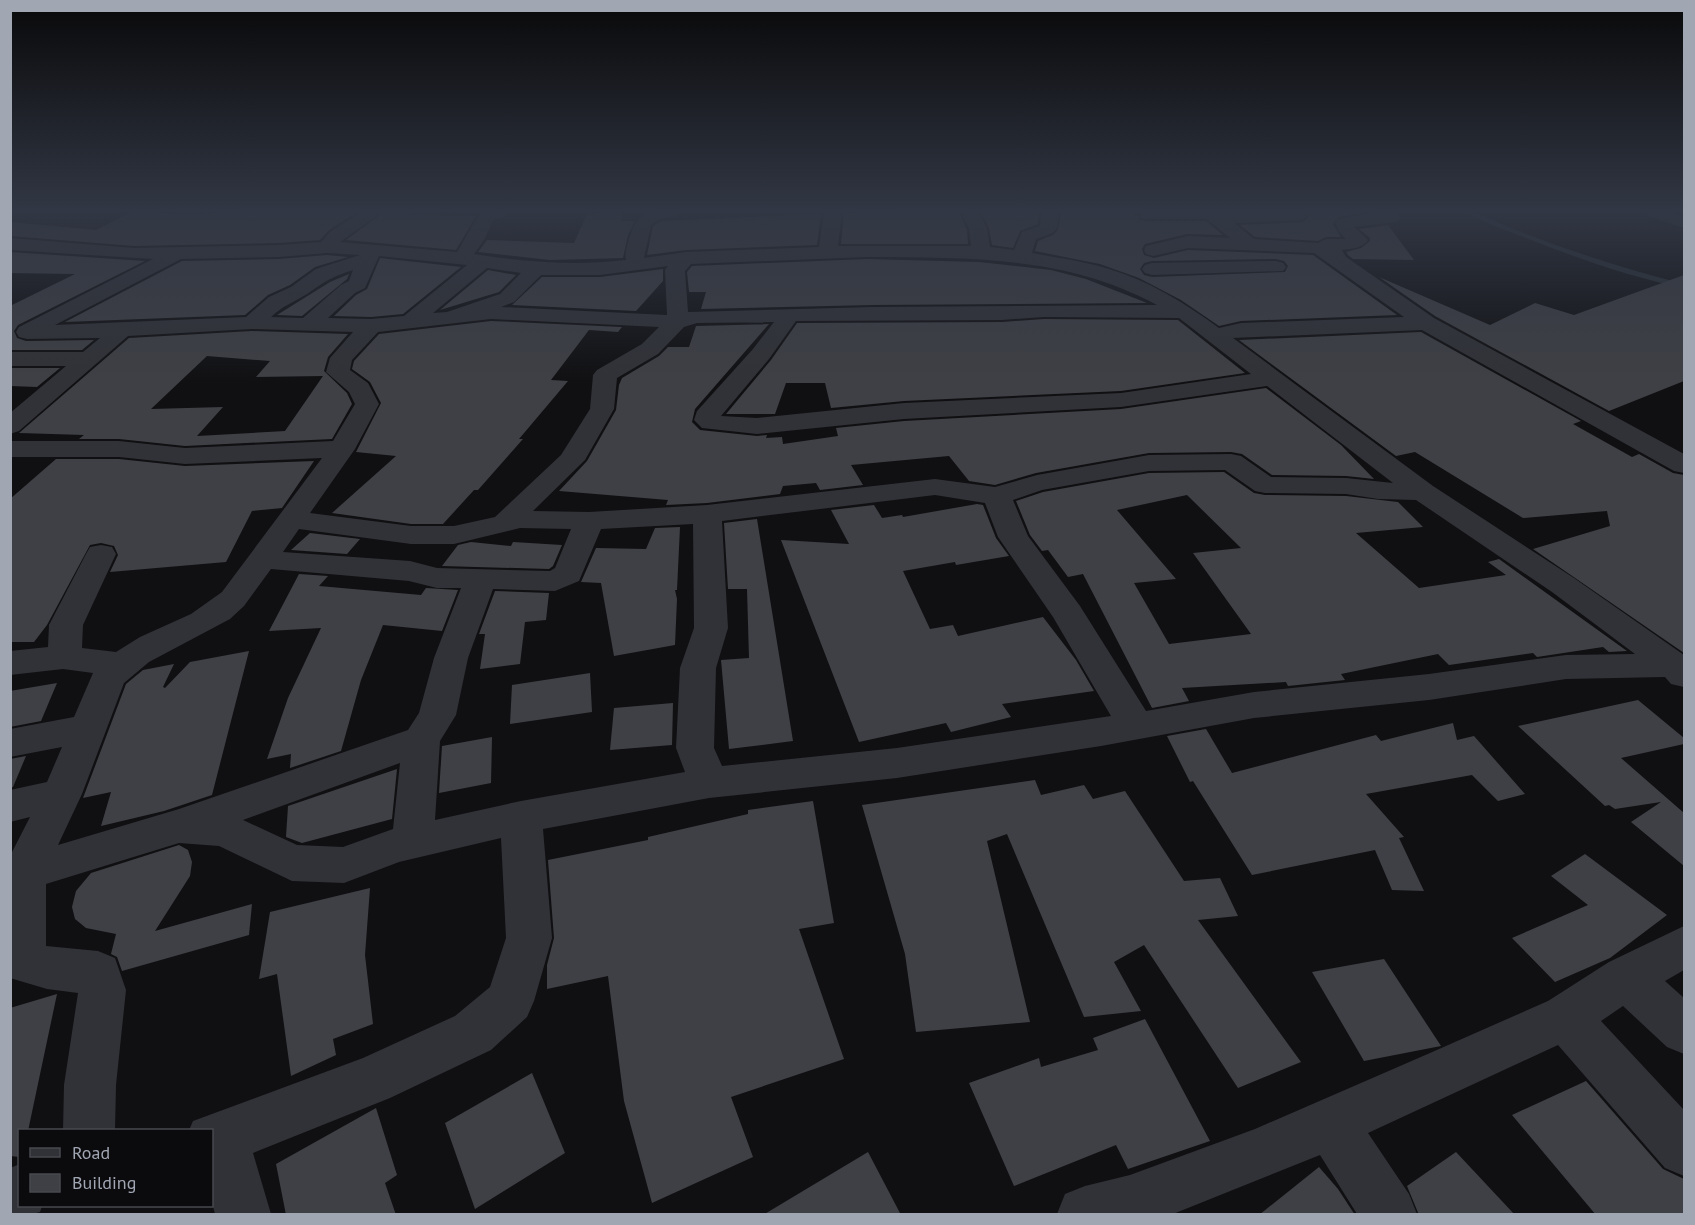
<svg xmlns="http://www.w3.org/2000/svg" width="1695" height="1225" viewBox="0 0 1695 1225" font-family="'PT Sans',sans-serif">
<rect width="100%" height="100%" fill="#101012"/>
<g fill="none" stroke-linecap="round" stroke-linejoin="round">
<path fill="#293137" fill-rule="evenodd" d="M1466,212H1473C1542,242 1612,266 1684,284V288C1630,277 1577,258 1526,238C1506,230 1483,223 1466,212Z"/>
</g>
<g fill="#3f4045" fill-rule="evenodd">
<polygon points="132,212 192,215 242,212 357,212 329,230 320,240 279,243 134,246 10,236 10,222 96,230"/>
<polygon points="384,212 412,212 408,215 476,216 456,250 346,240"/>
<polygon points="897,212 959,212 967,230 968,244 841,244 844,214"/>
<polygon points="981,212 1039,212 1038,224 1020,231 1013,248 992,245 989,228"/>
<path d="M1061,212H1132L1133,215H1138L1139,220L1147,221H1206L1223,235L1187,234L1145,244L1142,249L1144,255L1154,258L1188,250L1313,255L1397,315L1241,321L1219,326L1181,300L1139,278L1100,264L1035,251L1038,241L1053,235L1058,230ZM1276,259L1284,261L1288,266L1285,272L1152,277L1144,275L1140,269L1144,263L1152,261Z"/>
<polygon points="1306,212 1366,212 1338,217 1333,224 1341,237 1326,237 1318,241 1255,237 1240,225 1303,222 1308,217"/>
<polygon points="623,213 621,221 635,221 628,235 623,258 550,260 478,252 487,240 574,243 587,214"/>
<polygon points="821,214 817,245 686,250 647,255 653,226 661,221"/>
<polygon points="1388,225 1414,260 1353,259 1348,255 1346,252 1361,248 1370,241 1370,238 1359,229"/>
<polygon points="10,252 145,261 18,325 14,331 17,338 26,341 94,340 82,350 10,350 10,306 75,274 10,273"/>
<polygon points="327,255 348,257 315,267 290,285 268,295 245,315 65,322 182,261 279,259"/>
<polygon points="380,258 461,267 403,314 371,317 334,316 356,295 367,289"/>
<polygon points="867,259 979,262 1051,270 1086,279 1147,303 873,305 701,309 706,292 689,292 687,272 692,266"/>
<polygon points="663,269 663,281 636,311 512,305 542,277 600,277"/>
<polygon points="488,270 516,275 499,292 440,310"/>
<polygon points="349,274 347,279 302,316 277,315 330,282"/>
<polygon points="1684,275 1684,381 1609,411 1435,316 1379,277 1490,325 1535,303 1574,315"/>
<polygon points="1044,319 1178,320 1245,373 1121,391 904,401 831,408 825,383 786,383 775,414 726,414 771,360 797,323 1002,322"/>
<polygon points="491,321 622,327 618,332 589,330 551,380 568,381 519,439 523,439 478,490 474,490 443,524 411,524 332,513 396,456 356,452 381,403 370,382 352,369 354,361 379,334"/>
<polygon points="769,324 695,409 692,422 700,430 757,436 767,435 766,438 782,437 783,444 838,436 836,428 904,421 1121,409 1266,388 1341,445 1374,479 1346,476 1272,475 1242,454 1231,452 1149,453 1036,473 995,485 969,481 949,456 851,465 863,485 820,490 816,483 783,486 780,494 707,503 666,505 668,500 559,491 587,461 616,410 619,385 622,378 659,356 668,347 689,347 696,326"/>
<path d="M252,331L348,334L328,357L324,371L347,393L352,404L332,439L185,446L119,439H79L84,435L19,433L129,338ZM207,356L270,361L256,377L323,376L285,431L197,436L223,407L151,409Z"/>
<polygon points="1421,332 1581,421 1573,424 1632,457 1639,454 1673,473 1684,475 1684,653 1533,549 1610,526 1607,511 1523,518 1415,452 1396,456 1239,340"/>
<polygon points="10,368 60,368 37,387 10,386"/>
<polygon points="56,459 119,459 185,466 314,461 282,508 252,511 226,562 110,572 118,555 114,546 101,543 90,545 47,625 34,642 10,642 10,499"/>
<path d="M1224,472L1254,493L1265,495L1346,496L1398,502L1423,527L1356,533L1419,588L1506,575L1488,562L1499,559L1627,651L1609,652L1603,647L1537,657L1533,653L1449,665L1438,654L1341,674L1345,680L1288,686L1286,682L1182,688L1189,701L1152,708L1083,574L1068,577L1048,550L1042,551L1030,535L1016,501L1043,492L1149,473ZM1187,495L1241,548L1193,553L1251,634L1169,644L1134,583L1176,579L1117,510Z"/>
<polygon points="977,504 983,505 996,538 1009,556 956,565 955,562 903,571 930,629 953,625 958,636 1043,617 1076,660 1094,691 1002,704 1011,717 951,732 946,723 859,742 781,540 849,544 831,510 874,505 882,518 902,515 903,517"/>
<polygon points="757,519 793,741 729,749 721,660 749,658 747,589 728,589 724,523"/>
<polygon points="680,527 677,590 675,590 677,599 675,645 614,656 601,583 581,582 596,548 646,549 655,528"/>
<polygon points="310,533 360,539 347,554 291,550"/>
<polygon points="471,542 511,546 513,542 562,545 553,566 549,569 442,566 458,545"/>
<polygon points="299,574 328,576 319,586 421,595 426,588 458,590 442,631 383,625 361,680 341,751 290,768 291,754 267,759 288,698 321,628 269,631"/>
<polygon points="495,591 549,593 546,620 525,622 520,664 480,669 485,634 479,634"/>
<polygon points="249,651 212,795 164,811 101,826 111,792 83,798 126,684 143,670 174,664 163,687 165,688 190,662"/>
<polygon points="590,673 592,712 510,724 512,685"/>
<polygon points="57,683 41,721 10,727 10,691"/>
<polygon points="1638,700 1684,738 1684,744 1621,758 1684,813 1684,866 1631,822 1661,802 1615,809 1609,805 1605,806 1518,726"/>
<polygon points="673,703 672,745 610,750 614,708"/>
<polygon points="1453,723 1457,740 1474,736 1525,794 1498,801 1472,775 1366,794 1404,837 1399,838 1424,891 1392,890 1375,850 1252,875 1193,781 1190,782 1167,736 1206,729 1232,773 1376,735 1381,741"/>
<polygon points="492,737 491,783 439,793 442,746"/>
<polygon points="26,756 13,787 10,788 10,759"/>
<polygon points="397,769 392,819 302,843 286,837 288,806"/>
<polygon points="1035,780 1041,795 1084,785 1093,799 1125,791 1184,881 1220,878 1238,916 1198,920 1301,1062 1238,1088 1144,945 1114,962 1141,1011 1084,1017 1007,834 987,841 1030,1022 916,1032 905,954 862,805"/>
<polygon points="813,801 834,923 799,929 844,1059 731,1097 753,1157 652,1203 624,1101 608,976 547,989 547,965 554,938 548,860 648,840 648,837 748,814 748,810"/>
<polygon points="179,845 188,850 192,862 190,876 155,931 252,904 249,935 122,971 117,957 111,954 116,934 86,928 75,919 72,907 76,891 91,873"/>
<polygon points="1585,854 1667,915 1610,958 1555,982 1512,938 1588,905 1551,876"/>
<polygon points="370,888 365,955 373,1024 333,1039 336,1055 291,1076 277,974 259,979 270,912"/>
<polygon points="1384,959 1441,1046 1364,1061 1312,972"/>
<polygon points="57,994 28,1131 20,1131 20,1157 10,1156 10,1008"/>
<polygon points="1145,1019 1210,1141 1128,1169 1116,1145 1014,1186 969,1083 1039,1058 1041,1067 1098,1050 1093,1038"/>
<polygon points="532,1073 565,1153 475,1209 445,1123"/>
<polygon points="1586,1081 1663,1169 1684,1179 1684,1215 1596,1215 1512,1115"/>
<polygon points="376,1108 397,1175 385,1183 396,1215 286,1215 276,1164"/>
<polygon points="868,1152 901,1215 763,1215"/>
<polygon points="1456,1152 1515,1215 1419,1215 1407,1186"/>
<polygon points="1319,1167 1338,1189 1355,1215 1259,1215"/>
</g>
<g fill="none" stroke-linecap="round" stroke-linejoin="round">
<g fill="#313237" fill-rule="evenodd">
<path d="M361,212H382L340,242L457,252L480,213L506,212L504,217L493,220L484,240L474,254C525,262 574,266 626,260C624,252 628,244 630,236C639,207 654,212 681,212L678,216L660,219L651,225L644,258L686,252L819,247L824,212H842L838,246H971L969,229L961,212H979L987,229L990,247L1014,250L1022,232L1040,226L1041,212H1059C1058,234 1056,232 1036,239L1032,253C1057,258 1084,261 1109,269C1149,281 1185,303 1219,328L1241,323L1404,317L1314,253L1188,248L1153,256L1146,254L1144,250L1146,246L1188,236L1230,238L1207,219H1147L1141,218L1140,212H1304L1306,216L1303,220L1297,221L1234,223L1254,239L1318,243L1326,239H1346L1339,232L1335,223L1338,219L1379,212H1397L1400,218L1397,222L1354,227L1368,240C1363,248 1351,249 1342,250L1346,257L1434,318L1684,454V473L1674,471L1422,330L1233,338L1433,486L1574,578L1684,655V687L1671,684L1665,677L1566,679L1429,700L1254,718L1101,746L897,778L709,798L543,829L552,938L534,1001L527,1017L491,1050L390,1098L253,1153L271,1214H215L212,1202V1130H189L193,1121L363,1058L455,1016L490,987L506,938L501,838L399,862L344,883L292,881L219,846L179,843L46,884V946L98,951L115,958L126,990L116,1085L115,1130H63L64,1085L78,993L47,989L10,978V856L30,817L10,822V790L47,782L62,747L10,757V729L74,717L93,673L63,669L10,675V651L48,647L49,625L86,554L90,547L101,545L112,547L116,554L83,625L82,648L116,652L140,637L191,614L222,592L322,458L185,464L119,457H10V441H119L185,448L333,441L355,404L349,392L326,372L330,358L353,332L252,329L128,336L19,431L10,434V413L66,366H10V352H83L100,338L27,339L19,337L16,332L19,327L153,259L10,250V238L134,248L279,245L321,242L330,232ZM327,253L360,255L316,269L291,287L269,297L246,317L55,325L181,259L279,257ZM379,256L467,265L404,316L371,319L328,318L355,293L365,288ZM867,257C968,258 1065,255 1157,305L873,307L688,312L685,271L691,264ZM668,266L665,270L667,315L501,307L514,302L541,275H600ZM487,268L521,273L500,294L447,312L433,313ZM353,270L349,281L341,285L303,318L271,317C282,306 294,302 307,294C326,281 331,277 353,270ZM1044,317L1179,318L1251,374L1121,393L904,403L757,418L721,416L769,359L796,321L1002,320ZM491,319L659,327L642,344L597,370L593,375L590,409L561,455L495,517L454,526H411L310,513L355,449L379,404L368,383L350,370L352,360L378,332ZM774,322L753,349L697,411L694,420L702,428L757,434L904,419L1121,407L1267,386L1393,483L1346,478L1271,477L1241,456L1231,454L1149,455L1037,475L995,487L935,479L707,505L589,512L533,511L585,460L614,409L617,378L658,354L684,327L697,323ZM1225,470L1255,491L1265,493L1346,494L1378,499L1416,500L1552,592L1635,654L1566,655L1429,674L1254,692L1146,711L1080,606L1028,536L1013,500L1042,490L1149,471ZM935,495L985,503L998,537L1053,617L1111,716L897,748L722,766L714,748L716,668L728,628L722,521ZM693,524L694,628L680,668L676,748L685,772L521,801L435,820L440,741L456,715L468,658L493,589L555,591L579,581L601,529ZM520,528L571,529L555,568L550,571L437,568L410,561L283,552L299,529L411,544H454ZM271,569L409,581L437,588H461L434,658L419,713L408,730L179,809L58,845L82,794L124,683L149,662L230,619L244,606ZM400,763L393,829L343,847L297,845L243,820Z"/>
<polygon points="1645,212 1670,212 1684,217 1684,228 1648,216"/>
<polygon points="1276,261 1283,263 1286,267 1283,271 1152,275 1145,273 1142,269 1145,265 1152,263"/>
<polygon points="1684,926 1684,970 1665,981 1684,998 1684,1054 1667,1047 1623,1006 1601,1021 1684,1110 1684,1176 1665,1168 1558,1045 1368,1133 1409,1194 1417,1214 1357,1214 1320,1155 1173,1214 1057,1214 1065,1194 1085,1186 1130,1175 1255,1129 1430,1053 1548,1001 1609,962"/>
<polygon points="20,1164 20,1206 42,1206 40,1212 33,1214 10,1214 10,1168"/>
</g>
</g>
<linearGradient id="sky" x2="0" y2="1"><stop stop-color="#09090a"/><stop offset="0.55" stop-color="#313744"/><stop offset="1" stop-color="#313744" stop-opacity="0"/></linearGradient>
<rect width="1695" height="383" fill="url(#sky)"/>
<rect width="1695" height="1225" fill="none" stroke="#a1a6b3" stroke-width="24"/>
<rect x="18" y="1129" width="195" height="78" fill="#0b0b0d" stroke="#47494f" stroke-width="1.5"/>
<rect x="30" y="1148" width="30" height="9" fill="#313237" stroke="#47494f" stroke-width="1.5"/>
<text x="72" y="1159" font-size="18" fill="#a1a6b3">Road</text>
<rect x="30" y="1174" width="30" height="18" fill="#3f4045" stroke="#47494f" stroke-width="1.5"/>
<text x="72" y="1189" font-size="18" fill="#a1a6b3">Building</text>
</svg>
